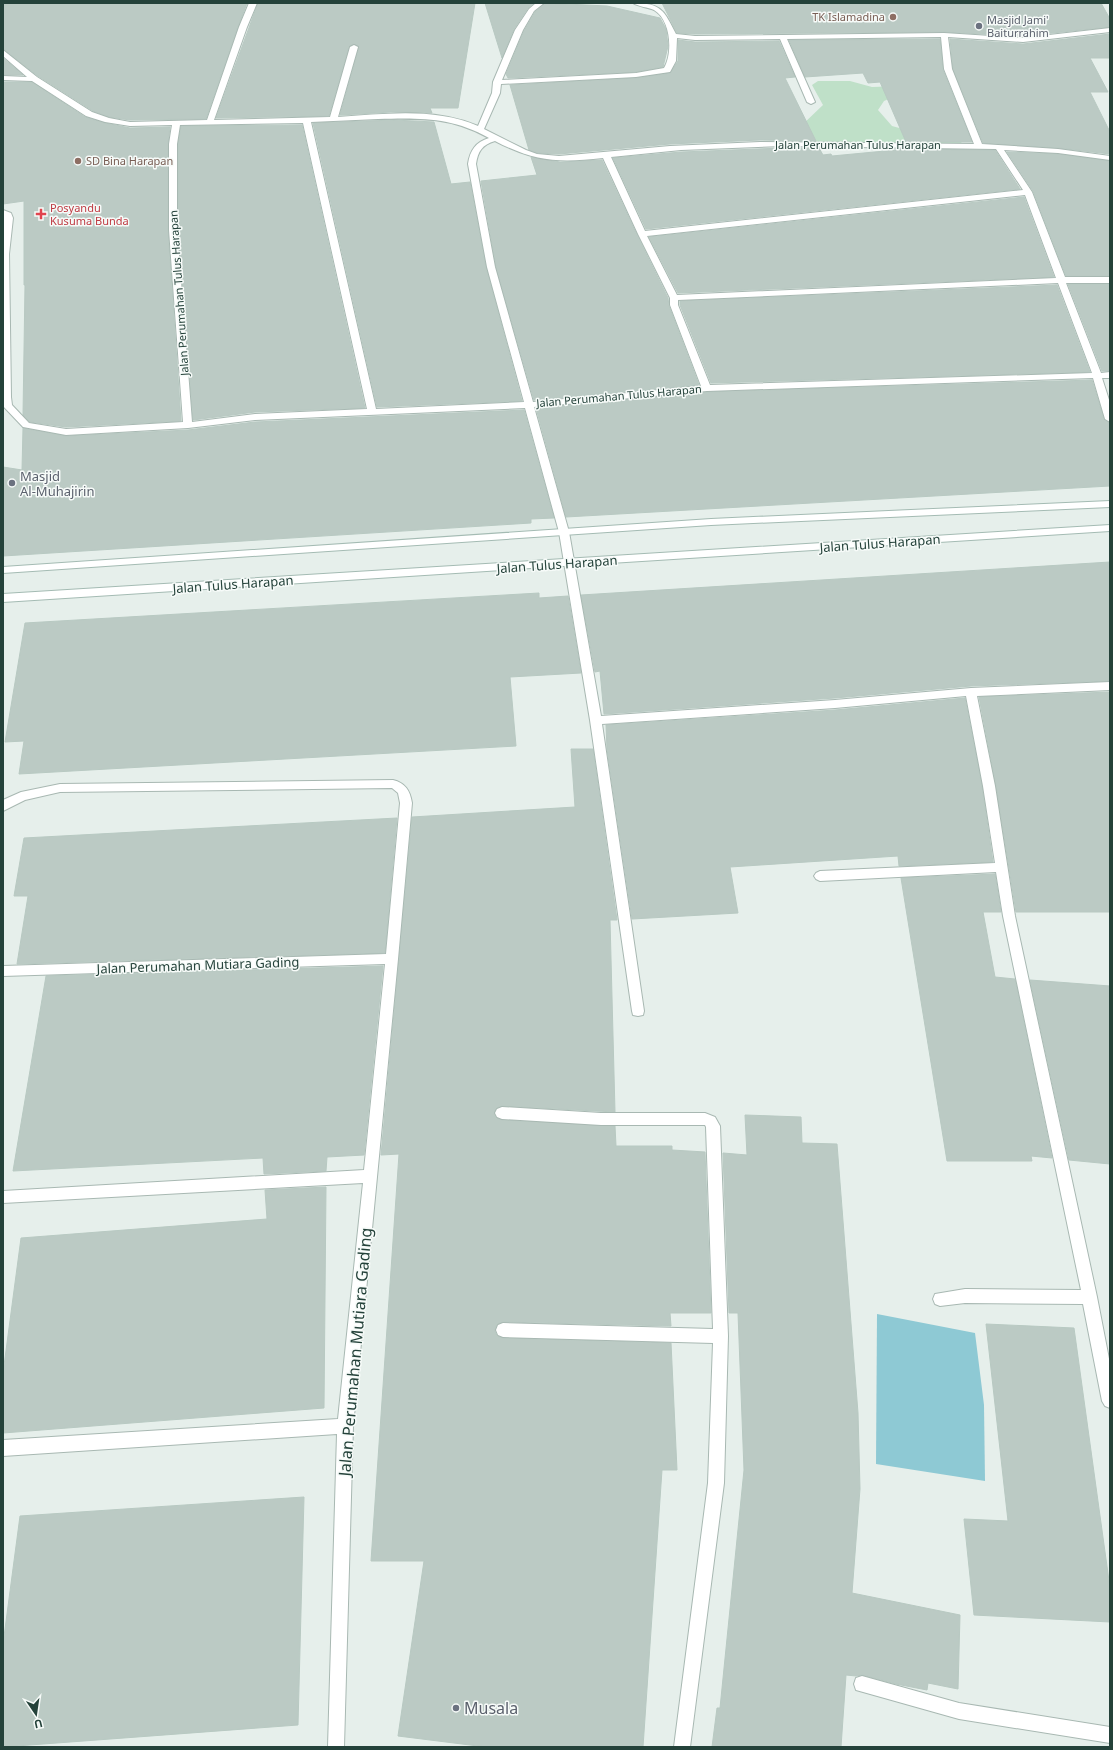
<svg xmlns="http://www.w3.org/2000/svg" width="1113" height="1750" viewBox="0 0 1113 1750" font-family="'Noto Sans',sans-serif">
<rect width="100%" height="100%" fill="#e6efeb"/>
<polygon fill="#bfe0c8" points="818,81 850,81 872,87 902,86 898,95 884,101 878,110 892,126 903,129 965,136 960,145 942,148 858,142 810,146 802,136 800,127 823,105 812,85"/>
<polygon fill="#8ec9d4" points="877,1314 975,1333 984,1405 985,1481 876,1464"/>
<g fill="#bbcac4" stroke="#b8c9c2">
<polygon points="3,3 247,3 238,27 206,119 130,120 109,117 93,111 38,76 3,49"/>
<polygon points="258,3 475,3 458,108 430,108 432,113 391,112 340,115 359,47 353,44 349,47 329,116 216,118"/>
<polygon points="485,3 534,3 528,8 514,29 502,58"/>
<polygon points="545,3 607,6 660,18 666,29 668,46 663,67 636,72 508,78 506,74 524,31 535,12"/>
<polygon points="662,3 1101,3 1110,19 1110,27 1023,36 944,32 695,34 677,33"/>
<polygon points="1110,34 1110,58 1090,58 1108,92 1090,92 1110,132 1110,154 1058,148 983,143 953,69 950,39 1023,44"/>
<polygon points="940,39 943,70 972,142 906,142 880,82 868,83 863,73 805,77 789,40"/>
<polygon points="678,40 695,42 779,41 795,77 785,78 816,141 760,140 670,144 559,154 537,153 529,150 510,85 636,78 670,73 678,61"/>
<polygon points="3,58 23,75 3,75"/>
<polygon points="3,82 32,82 85,117 105,123 130,128 170,127 168,144 168,230 181,421 66,427 30,422 23,415 25,285 24,285 24,201 3,204"/>
<polygon points="394,120 434,122 451,184 470,182 486,267 522,401 377,407 313,123"/>
<polygon points="302,125 365,408 255,412 193,420 178,230 178,144 181,126"/>
<polygon points="783,148 819,148 823,155 831,154 832,156 906,149 995,150 1020,189 646,229 613,158 681,152"/>
<polygon points="1007,152 1058,154 1110,161 1110,276 1066,276 1033,191"/>
<polygon points="531,157 560,162 602,160 637,235 668,298 669,306 699,385 534,400 496,267 481,181 537,175"/>
<polygon points="1024,197 1054,277 678,293 649,237"/>
<polygon points="1068,284 1110,284 1110,371 1102,371"/>
<polygon points="1057,285 1090,372 711,383 680,305 680,301"/>
<polygon points="1092,380 1104,419 1110,423 1110,486 566,517 536,408 707,392"/>
<polygon points="524,410 554,518 531,519 531,523 3,556 3,467 22,470 23,428 66,436 188,430 255,422"/>
<polygon points="1110,562 1110,681 971,686 835,698 604,714 600,671 595,672 581,595"/>
<polygon points="539,593 539,598 568,596 581,673 510,677 516,746 19,774 24,741 5,742 25,623"/>
<polygon points="1110,692 1110,912 1016,912 996,786 979,697"/>
<polygon points="965,698 982,786 993,862 899,866 898,856 730,867 738,913 632,919 607,749 606,725 835,710"/>
<polygon points="571,749 593,749 617,920 610,920 615,1112 502,1106 496,1108 494,1114 496,1118 502,1120 615,1126 616,1146 672,1146 672,1150 705,1152 711,1313 670,1313 671,1326 503,1322 497,1324 495,1331 497,1336 503,1338 671,1343 677,1470 662,1470 643,1747 486,1747 398,1736 424,1561 371,1561 399,1154 381,1155 412,817 575,807"/>
<polygon points="397,818 385,953 17,964 28,896 14,896 24,838"/>
<polygon points="995,874 1001,912 983,912 995,977 1015,979 1052,1158 1031,1156 1032,1161 947,1161 901,878"/>
<polygon points="383,966 364,1155 327,1157 326,1171 264,1174 263,1158 13,1171 46,976"/>
<polygon points="1030,980 1110,986 1110,1164 1069,1160"/>
<polygon points="745,1115 801,1117 802,1143 837,1144 858,1413 860,1489 852,1593 960,1615 958,1689 928,1683 927,1690 896,1684 862,1675 856,1676 846,1675 841,1747 712,1747 717,1708 720,1708 744,1470 738,1313 729,1313 723,1153 747,1155"/>
<polygon points="326,1187 324,1408 3,1433 3,1373 21,1238 267,1219 265,1190"/>
<polygon points="986,1324 1074,1328 1110,1588 1110,1622 974,1615 964,1519 1008,1521"/>
<polygon points="304,1497 298,1725 3,1747 3,1644 20,1516"/>
</g>
<g fill="none" stroke-linecap="round" stroke-linejoin="round">
<g stroke="#a8b8b2" stroke-width="2">
<g id="minor">
<path d="M249,3H257L247,27L214,120L330,117L350,47L354,45L358,47L338,117C383,114 435,107 478,126L492,93L493,82L515,30L529,9L536,3H544L534,11L523,30L502,80L636,73L664,68C673,53 671,20 654,10C648,7 639,7 633,3C662,3 664,11 676,34L695,36L944,33L1023,38L1110,28V32L1023,42L948,37L952,69L982,144L1058,149L1110,156V160L1058,153L1004,150L1032,192L1065,277H1110V283H1066L1101,373L1110,372V378H1102L1110,403V422L1105,419L1093,378L707,391L534,407L569,532L601,716L835,700L971,688L1110,682V690L977,696L995,786L1015,916L1097,1297L1110,1364V1408L1105,1406L1102,1401L1083,1304L965,1303L940,1306L935,1304L933,1299L935,1294L965,1289L1081,1290L1003,916L996,872L820,881L816,879L814,876L816,873L820,871L995,863L983,786L966,696L835,708L602,724L644,1011L643,1015L638,1016L633,1015L632,1011L590,720L559,532L525,408L255,420L188,428L66,435L23,427L3,406V234L4,218L3,210L11,213L13,218L9,254L11,397L12,405L29,423L66,429L183,422L169,230V144L172,125L130,126L105,122L86,116L32,81L3,80V76L27,77L3,56V50L37,77L92,112L109,118L130,122L207,120L239,27ZM941,37L944,69L974,144L760,142L670,146L559,156L537,154L526,150L484,129L500,93L501,84L636,77L670,72L676,61L677,38L695,40L780,39L807,102L811,104L815,102L787,39ZM378,119C421,118 451,117 489,138C476,142 470,150 468,164L487,267L524,402L376,409L311,122ZM303,123L367,409L255,414L192,422L177,230V144L180,125ZM495,141C535,162 559,163 603,158L638,234L670,298V305L701,386L533,402L495,267L476,164C478,151 482,145 495,141ZM783,146L996,149L1023,190L645,231L611,157L681,150ZM1025,195L1056,278L677,295L647,236ZM1058,283L1092,373L710,385L678,305V300Z"/>
<path d="M393,780C405,783 410,790 412,803L398,959L353,1426L344,1747H328L337,1434L3,1456V1440L338,1419L363,1183L3,1203V1191L364,1170L385,964L3,976V966L386,954L400,803L398,793L392,788L60,792L25,800L3,811V800L21,792L60,784Z"/>
<polygon points="502,1107 601,1113 705,1113 715,1117 720,1126 728,1336 724,1483 690,1747 674,1747 708,1483 713,1343 503,1337 498,1335 496,1330 498,1325 503,1323 713,1329 706,1127 705,1125 601,1125 502,1119 497,1117 495,1113 497,1109"/>
<polygon points="862,1676 959,1703 1110,1727 1110,1743 959,1719 856,1690 854,1684 856,1678"/>
</g>
</g>
<g stroke="#a4bbb3" stroke-width="2">
<g id="secondary">
<polygon points="1110,501 1110,507 711,525 3,573 3,567 711,519"/>
<polygon points="1110,525 1110,531 3,602 3,594"/>
</g>
</g>
<use href="#minor" fill="#fff" fill-rule="evenodd"/>
<use href="#secondary" fill="#fff" fill-rule="evenodd"/>
</g>
<g fill="#8d6e63" stroke="#f7fbf9" stroke-width="1.5">
<circle cx="893" cy="17" r="4"/>
<circle cx="78" cy="161" r="4"/>
</g>
<g fill="#6b7280" stroke="#f7fbf9" stroke-width="1.5">
<circle cx="979" cy="26" r="4"/>
<circle cx="12" cy="483" r="4"/>
<circle cx="456" cy="1708" r="4"/>
</g>
<path fill="#e0444e" stroke="#f7fbf9" stroke-width="1.5" d="M39 208h4v4h4v4h-4v4h-4v-4h-4v-4h4z"/>
<g text-anchor="middle" stroke-width="3" stroke-linejoin="round" paint-order="stroke">
<g font-size="11" fill="#785e54" stroke="#f7fbf9" text-anchor="end">
<text x="885" y="21">TK Islamadina</text>
<text x="86" y="165" text-anchor="start">SD Bina Harapan</text>
</g>
<g font-size="11" fill="#5b616d" stroke="#f7fbf9" text-anchor="start">
<text x="987" y="24">Masjid Jami'<tspan x="987" dy="13">Baiturrahim</tspan></text>
</g>
<g font-size="11" fill="#24423a" stroke="#f7fbf9">
<text x="858" y="149">Jalan Perumahan Tulus Harapan</text>
<text transform="translate(179 293) rotate(-94)" y="4">Jalan Perumahan Tulus Harapan</text>
<text transform="translate(619 396) rotate(-5)" y="4">Jalan Perumahan Tulus Harapan</text>
</g>
<g font-size="11" fill="#be3a42" stroke="#f7fbf9" text-anchor="start">
<text x="50" y="212">Posyandu<tspan x="50" dy="13">Kusuma Bunda</tspan></text>
</g>
<g font-size="13" fill="#5b616d" stroke="#f7fbf9" text-anchor="start">
<text x="20" y="481">Masjid<tspan x="20" dy="15">Al-Muhajirin</tspan></text>
</g>
<g font-size="13" fill="#24423a" stroke="#f7fbf9">
<text transform="translate(880 543) rotate(-4)" y="5">Jalan Tulus Harapan</text>
<text transform="translate(557 564) rotate(-4)" y="5">Jalan Tulus Harapan</text>
<text transform="translate(233 584) rotate(-4)" y="5">Jalan Tulus Harapan</text>
<text transform="translate(198 965) rotate(-2)" y="5">Jalan Perumahan Mutiara Gading</text>
</g>
<g font-size="16" fill="#24423a" stroke="#f7fbf9">
<text transform="translate(355 1352) rotate(-85)" y="6">Jalan Perumahan Mutiara Gading</text>
</g>
<g font-size="16" fill="#5b616d" stroke="#f7fbf9" text-anchor="start">
<text x="464" y="1714">Musala</text>
</g>
</g>
<rect width="1113" height="1750" fill="none" stroke="#24423a" stroke-width="8"/>
<g transform="translate(36 1714) rotate(167)" stroke="#f7fbf9" stroke-width="3" paint-order="stroke">
<path d="M0-3L7 15L0 10L-7 15Z" fill="#24423a"/>
<text y="-6" font-size="11" font-weight="bold" text-anchor="middle" fill="#24423a">U</text>
</g>
</svg>
